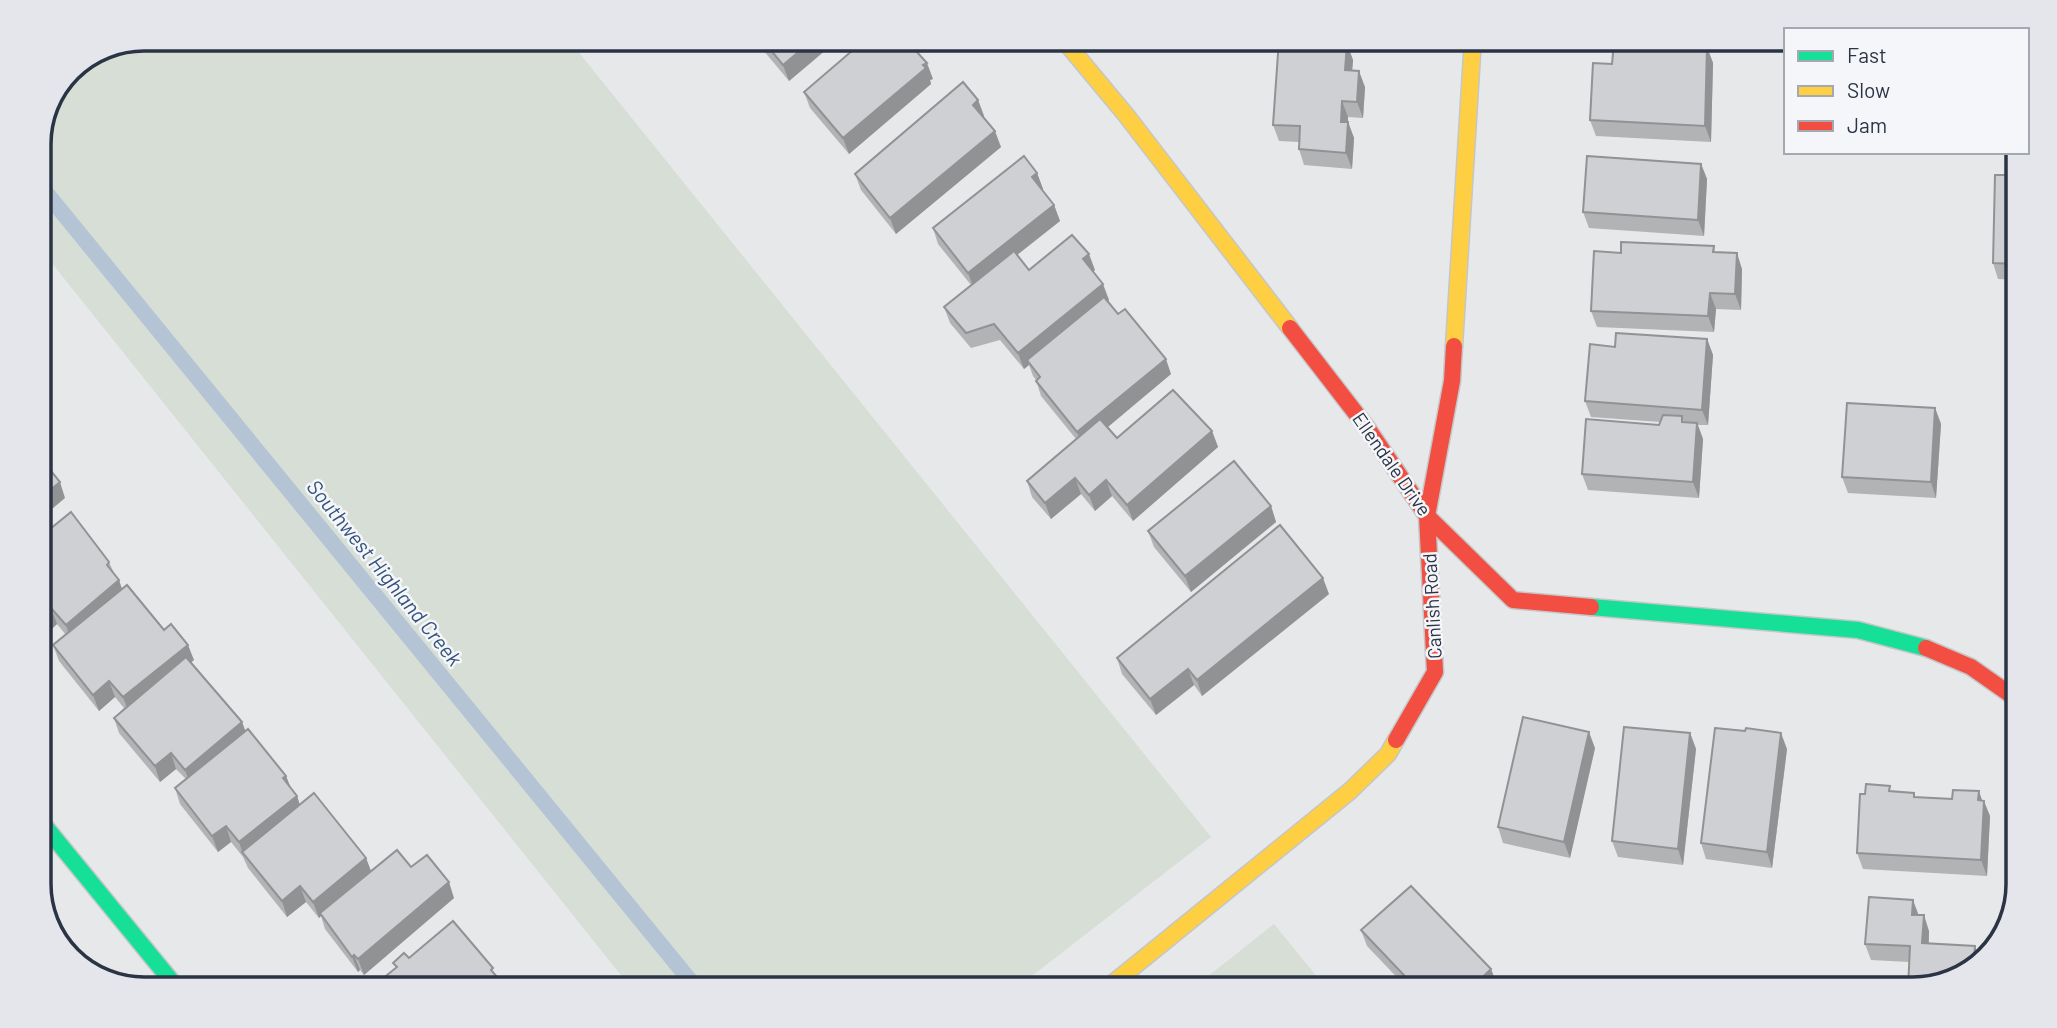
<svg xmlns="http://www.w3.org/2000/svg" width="2057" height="1028" viewBox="0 0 2057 1028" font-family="Barlow,sans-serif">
<rect width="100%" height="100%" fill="#e6e8ea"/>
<g fill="#d6ded6">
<polygon points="143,39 568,39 1211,837 1015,989 632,989 39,247 39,137 70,69"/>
<polygon points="1274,924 1327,989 1192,989"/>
</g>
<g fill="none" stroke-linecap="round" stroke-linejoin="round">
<polyline stroke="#b4c4d5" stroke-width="16" points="39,184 697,989"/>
<g stroke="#c4c6c8" stroke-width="19">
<g id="fast">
<polyline points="1591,607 1858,630 1926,648"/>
<polyline points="39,819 178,989"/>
</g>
</g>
<g stroke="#c4c6c8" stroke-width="19">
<g id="slow">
<polyline points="1062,38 1126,115 1290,328"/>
<polyline points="1454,346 1473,38"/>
<polyline points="1106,989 1350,791 1388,754 1396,740"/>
</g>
</g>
<g stroke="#c4c6c8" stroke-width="19">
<g id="jam">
<polyline points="1290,328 1368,429 1427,516 1513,600 1591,607"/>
<polyline points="1926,648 1971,667 2018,700"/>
<polyline points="1396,740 1435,672 1427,516 1452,381 1454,346"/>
</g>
</g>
<use href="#fast" stroke="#16e098" stroke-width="16"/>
<use href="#slow" stroke="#ffcf43" stroke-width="16"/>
<use href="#jam" stroke="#f24e42" stroke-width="16"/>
</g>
<g fill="#b1b3b5">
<polygon points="753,38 840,38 789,81"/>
<polygon points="1293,38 1333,38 1333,41"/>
<polygon points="1613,38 1728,38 1727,51 1708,50 1713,63 1711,142 1596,136 1590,120 1612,64 1614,42"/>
<polygon points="1347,44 1353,60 1352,70 1365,87 1363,118 1348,117 1348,122 1354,138 1352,169 1304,165 1299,149 1299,142 1279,141 1273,125"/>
<polygon points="933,79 930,80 931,84 849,154 810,108 804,92"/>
<polygon points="978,100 984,116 983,117 1001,147 896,234 861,190 855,174"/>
<polygon points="1701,164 1707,179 1704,236 1589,228 1583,212"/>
<polygon points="1037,173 1043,189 1042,190 1054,205 1060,221 1017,255 1029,270 1095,270 1093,271 1109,300 1108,302 1171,374 1107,427 1117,438 1212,431 1218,447 1133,521 1112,496 1095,511 1081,494 1051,519 1032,497 1027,481 1076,439 1041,396 1036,380 1033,376 1029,365 1024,369 1000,340 971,348 950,323 944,307 971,285 938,244 933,228"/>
<polygon points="2018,175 2018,280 1998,279 1993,263"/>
<polygon points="1714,246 1715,252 1742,269 1741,310 1716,309 1714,332 1597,327 1591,311 1621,253"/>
<polygon points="1707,339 1713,355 1708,425 1698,425 1703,439 1699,498 1588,490 1582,474 1659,425 1660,422 1591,417 1585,401 1615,347"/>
<polygon points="1935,408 1941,424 1936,498 1848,493 1842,477"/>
<polygon points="1271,506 1276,522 1191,592 1154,547 1148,531"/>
<polygon points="2018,520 2018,581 2011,565 2016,555 2010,540"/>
<polygon points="39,538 109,562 114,573 119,580 122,589 164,630 194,660 191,662 242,722 245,731 286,776 291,788 297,796 300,805 366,858 371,871 411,867 454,898 364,975 360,970 358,972 325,929 321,916 319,918 306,902 287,917 248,868 243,857 231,842 218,852 180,804 175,788 186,779 176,769 160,782 119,733 114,718 124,708 115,697 99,711 59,661 53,645 66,635 57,624 42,638 39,634"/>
<polygon points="1329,594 1202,696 1194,685 1156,715 1122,674 1117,658"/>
<polygon points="1690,733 1696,749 1683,865 1618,857 1612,841"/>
<polygon points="1595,748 1570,858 1503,843 1498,827"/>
<polygon points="1787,749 1772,868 1706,859 1701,843"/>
<polygon points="1892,791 1914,793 1915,797 1982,800 1990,816 1987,876 1863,869 1857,853"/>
<polygon points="1919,915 1929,931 1929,943 1975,946 1980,962 1972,972 1909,962 1871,960 1865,944"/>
<polygon points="1361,930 1491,969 1497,985 1492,990 1409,990 1367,946"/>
</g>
<g fill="#909294">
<polygon points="815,38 840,38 789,81 783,65"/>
<polygon points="1723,38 1728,38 1727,51"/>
<polygon points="1347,44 1353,60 1351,86 1345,70"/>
<polygon points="1707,47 1713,63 1711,142 1705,126"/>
<polygon points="927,63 933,79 930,80 931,84 849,154 843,138"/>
<polygon points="1359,71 1365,87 1363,118 1357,102"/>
<polygon points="978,100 984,116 979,121 973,105"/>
<polygon points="1342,101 1348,117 1347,138 1341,122"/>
<polygon points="1348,122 1354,138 1352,169 1346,153"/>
<polygon points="995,131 1001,147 896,234 890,218"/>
<polygon points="1701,164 1707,179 1704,236 1698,220"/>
<polygon points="1037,173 1043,189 1038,193 1032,177"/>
<polygon points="1054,205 1060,221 974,289 968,273"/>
<polygon points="1737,253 1742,269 1741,310 1735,294"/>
<polygon points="1089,254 1095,270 1089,275 1083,259"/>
<polygon points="1103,284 1109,300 1030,364 1027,360 1029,365 1024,369 1018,353"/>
<polygon points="1710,293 1716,309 1714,332 1708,316"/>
<polygon points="1707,339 1713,355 1708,425 1702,410"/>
<polygon points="1166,359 1171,374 1083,448 1077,432"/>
<polygon points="1935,408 1941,424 1936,498 1931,482"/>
<polygon points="1697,423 1703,439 1699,498 1693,482"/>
<polygon points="1212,431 1218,447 1133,521 1127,505"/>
<polygon points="1075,478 1081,494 1051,519 1045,503"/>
<polygon points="1106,480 1112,496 1095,511 1089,495"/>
<polygon points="60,482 65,498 39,520 39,499"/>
<polygon points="1271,506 1276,522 1191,592 1185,576"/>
<polygon points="1323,578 1329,594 1202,696 1197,680"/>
<polygon points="119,580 124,596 71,641 66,625"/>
<polygon points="51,608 57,624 42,638 39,629 39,620"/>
<polygon points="188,645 194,660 129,713 123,697"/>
<polygon points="1188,669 1194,685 1156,715 1150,699"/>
<polygon points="109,681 115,697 99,711 93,695"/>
<polygon points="242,722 248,738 191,786 185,770"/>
<polygon points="1589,732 1595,748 1570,858 1564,842"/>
<polygon points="1690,733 1696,749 1683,865 1678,849"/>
<polygon points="1781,733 1787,749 1772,868 1767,852"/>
<polygon points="171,753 176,769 160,782 155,766"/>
<polygon points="286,776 292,792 283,778"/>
<polygon points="1979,791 1984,806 1984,801 1990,816 1987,876 1981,860 1978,800"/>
<polygon points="297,796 302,812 243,854 239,842"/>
<polygon points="226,826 231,842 218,852 212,836"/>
<polygon points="366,858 372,874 320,913 321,916 319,918 313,902"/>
<polygon points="449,882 454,898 364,975 358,959"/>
<polygon points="300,886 306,902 287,917 282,901"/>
<polygon points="1913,900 1919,916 1912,915"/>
<polygon points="1924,915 1929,931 1928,959 1922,943"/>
<polygon points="1975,946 1980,962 1973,970"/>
<polygon points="354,955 360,970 358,972 352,957"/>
<polygon points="1491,969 1497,985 1492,990 1469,990"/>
<polygon points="503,984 505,990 497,990"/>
</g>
<g fill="#ced0d3" stroke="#909294" stroke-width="2">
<polygon points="761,38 815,38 783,65"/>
<polygon points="867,38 904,38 927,63 923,65 926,68 843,138 804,92"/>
<polygon points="1279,39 1347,44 1345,70 1359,71 1357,102 1342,101 1341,122 1348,122 1346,153 1299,149 1300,126 1273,125"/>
<polygon points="1614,42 1707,47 1705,126 1590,120 1593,63 1612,64"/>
<polygon points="963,82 978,100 973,105 995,131 890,218 855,174"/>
<polygon points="1024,156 1037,173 1032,177 1054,205 968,273 933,228"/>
<polygon points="1587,156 1701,164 1698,220 1583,212"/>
<polygon points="1995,175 2018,175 2018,264 1993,263"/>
<polygon points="1072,235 1089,254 1083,259 1103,284 1018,353 994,324 966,333 944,307 1014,251 1029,270"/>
<polygon points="1621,242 1714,246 1713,252 1737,253 1735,294 1710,293 1708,316 1591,311 1594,251 1621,253"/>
<polygon points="1104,297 1118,314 1125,309 1166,359 1077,432 1036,381 1040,377 1027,360"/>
<polygon points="1616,333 1707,339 1702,410 1585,401 1590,344 1615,347"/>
<polygon points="1173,390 1212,431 1127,505 1106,480 1089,495 1075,478 1045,503 1027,481 1100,419 1117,438"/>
<polygon points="1847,403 1935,408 1931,482 1842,477"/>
<polygon points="1663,415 1682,416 1682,422 1697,423 1693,482 1582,474 1586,419 1659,425"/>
<polygon points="39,456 60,482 39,499"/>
<polygon points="1234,461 1271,506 1185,576 1148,531"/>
<polygon points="71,512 109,562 107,565 119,580 66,625 51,608 39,620 39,538"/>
<polygon points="2018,520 2018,543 2010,540"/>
<polygon points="1280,525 1323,578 1197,680 1188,669 1150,699 1117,658"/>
<polygon points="2018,548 2018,568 2011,565"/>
<polygon points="127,585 164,630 171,624 188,645 123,697 109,681 93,695 53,645"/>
<polygon points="186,657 242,722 185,770 171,753 155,766 114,718"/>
<polygon points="1523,717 1589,732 1564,842 1498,827"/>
<polygon points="1624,727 1690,733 1678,849 1612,841"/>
<polygon points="1715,728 1745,731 1746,728 1781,733 1767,852 1701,843"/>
<polygon points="248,729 286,776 283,778 297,796 239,842 226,826 212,836 175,788"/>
<polygon points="1866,784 1890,786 1889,791 1914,793 1914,797 1952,799 1953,790 1979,791 1978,800 1984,801 1981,860 1857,853 1860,794 1865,794"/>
<polygon points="314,793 366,858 313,902 300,886 282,901 242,852"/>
<polygon points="397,850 411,867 427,855 449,882 358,959 354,955 352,957 320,913"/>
<polygon points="1411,886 1491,969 1469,990 1418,990 1361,930"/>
<polygon points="1869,897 1913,900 1912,915 1924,915 1922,943 1975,946 1973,970 1972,972 1914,989 1908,989 1910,946 1865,944"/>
<polygon points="453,921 493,968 491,970 503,984 497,990 380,990 376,984 397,967 393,963 404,953 409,958"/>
</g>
<g text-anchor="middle" stroke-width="5" stroke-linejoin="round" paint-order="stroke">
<g font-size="19" fill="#2b3445" stroke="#f4f6f9">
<text transform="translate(1392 464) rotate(55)" y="7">Ellendale Drive</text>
<text transform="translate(1432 606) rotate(-93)" y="7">Canlish Road</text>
</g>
<g font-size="21" font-style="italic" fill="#34527a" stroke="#f4f6f9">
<text transform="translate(384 573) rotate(51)" y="7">Southwest Highland Creek</text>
</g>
</g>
<path d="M0 0H2057V1028H0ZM144 51H1913A93 93 0 0 1 2006 144V884A93 93 0 0 1 1913 977H144A93 93 0 0 1 51 884V144A93 93 0 0 1 144 51Z" fill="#e4e6eb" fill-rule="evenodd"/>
<path fill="none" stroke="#2b3445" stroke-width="3.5" d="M144 51H1913A93 93 0 0 1 2006 144V884A93 93 0 0 1 1913 977H144A93 93 0 0 1 51 884V144A93 93 0 0 1 144 51Z"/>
<rect x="1784" y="28" width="245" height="126" fill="#f4f6f9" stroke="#a4a8b1" stroke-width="2"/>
<rect x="1798" y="51" width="35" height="10" fill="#16e098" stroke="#a4a8b1" stroke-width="2"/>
<text x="1847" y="63" font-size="21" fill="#2b3445">Fast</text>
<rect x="1798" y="86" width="35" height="10" fill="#ffcf43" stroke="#a4a8b1" stroke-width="2"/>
<text x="1847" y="98" font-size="21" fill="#2b3445">Slow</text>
<rect x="1798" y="121" width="35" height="10" fill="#f24e42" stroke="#a4a8b1" stroke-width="2"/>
<text x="1847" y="133" font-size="21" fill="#2b3445">Jam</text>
</svg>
